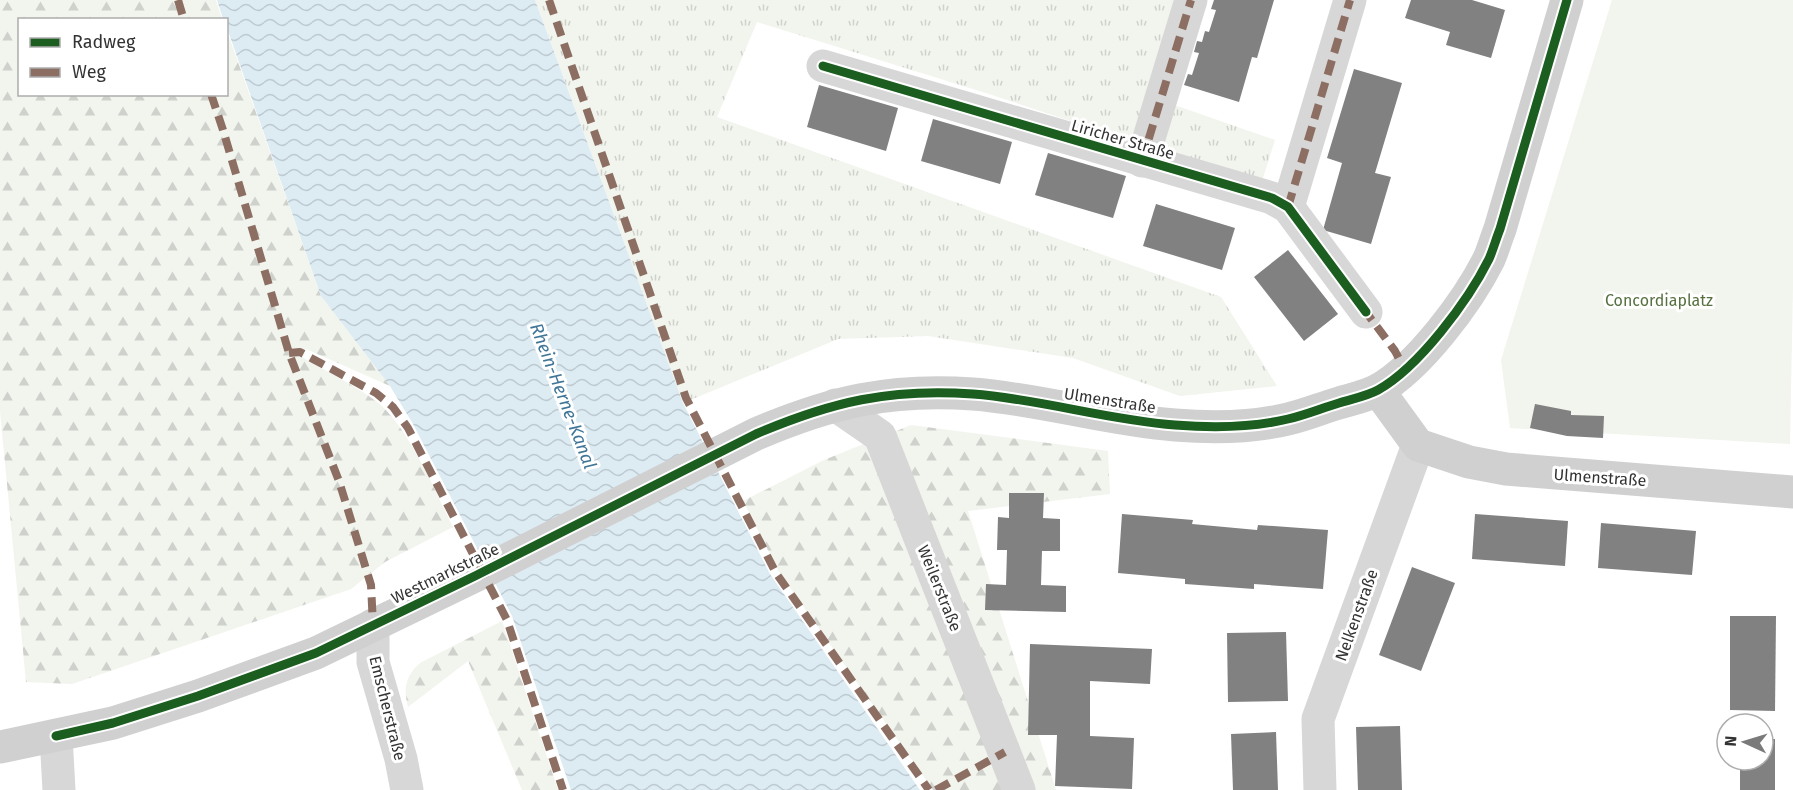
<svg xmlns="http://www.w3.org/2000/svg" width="1793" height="790" viewBox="0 0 1793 790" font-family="'Fira Sans',sans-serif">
<defs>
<pattern id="grass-tufts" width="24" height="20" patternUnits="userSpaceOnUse" patternTransform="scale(1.5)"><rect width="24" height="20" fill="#f1f5ed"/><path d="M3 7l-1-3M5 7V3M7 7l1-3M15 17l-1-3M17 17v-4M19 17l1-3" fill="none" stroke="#cfd2cc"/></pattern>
<pattern id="forest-firs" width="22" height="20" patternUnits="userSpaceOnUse" patternTransform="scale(1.5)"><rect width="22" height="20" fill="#f1f5ed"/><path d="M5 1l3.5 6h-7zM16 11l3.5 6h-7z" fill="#cfd2cc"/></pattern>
<pattern id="water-waves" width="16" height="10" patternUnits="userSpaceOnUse" patternTransform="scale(1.5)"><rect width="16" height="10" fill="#ddebf3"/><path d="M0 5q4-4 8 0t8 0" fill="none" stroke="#becad1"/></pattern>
</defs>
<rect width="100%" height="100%" fill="#fff"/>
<polygon fill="url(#grass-tufts)" points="535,0 1187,0 1160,100 1275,140 1261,184 989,94 757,22 717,117 1221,297 1277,386 1180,396 1073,358 928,336 838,339 683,403"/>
<g fill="url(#forest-firs)">
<path d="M0,0H216L222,19L20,20V94H226L227,31L321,296L390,386L306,349L302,357C327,372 355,385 377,402C408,426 435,491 453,527L385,562L351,589L72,684L26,682L0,411Z"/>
<polygon points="911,425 1108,451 1110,494 968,511 1056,790 933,790 779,572 743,501 824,460"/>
<path d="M502,621L558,790H522L468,661L408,707C403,689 406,675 420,663Z"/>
</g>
<polygon fill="#f1f5ed" points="1612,0 1793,0 1793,284 1790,444 1510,428 1501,360"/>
<polygon fill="url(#water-waves)" points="217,0 535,0 683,403 770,574 920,790 571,790 512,616 413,424 390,386 321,296 227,28 226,20 223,19"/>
<g fill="#818181">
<polygon points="1214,0 1274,0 1257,58 1252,57 1239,102 1184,85 1188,74 1192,75 1199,53 1194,52 1197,41 1202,42 1205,31 1209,32 1216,10 1211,9"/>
<polygon points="1411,0 1472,0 1505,10 1491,58 1446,45 1450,32 1405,18"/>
<polygon points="1354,69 1402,83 1375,173 1391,177 1371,244 1323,230 1342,163 1327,158"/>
<polygon points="819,85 898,108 886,151 807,127"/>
<polygon points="933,119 1012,142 1000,184 921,161"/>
<polygon points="1048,153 1126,176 1113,218 1035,195"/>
<polygon points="1156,204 1235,228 1222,270 1143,246"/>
<polygon points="1288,250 1338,314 1304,341 1254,277"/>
<polygon points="1535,404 1571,411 1571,415 1604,416 1603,438 1567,436 1530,428"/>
<polygon points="1009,493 1044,493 1043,518 1060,519 1060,551 1042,551 1041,585 1066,586 1066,612 985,610 986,584 1006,585 1007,550 997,550 998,517 1009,518"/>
<polygon points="1122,514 1193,520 1192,524 1257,530 1258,525 1328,530 1323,589 1254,584 1254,589 1185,584 1185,579 1118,573"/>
<polygon points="1475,514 1568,521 1565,566 1472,559"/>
<polygon points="1601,523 1696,531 1692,575 1598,568"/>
<polygon points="1412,567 1455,583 1421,671 1379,655"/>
<polygon points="1730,616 1776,616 1775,711 1730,710"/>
<polygon points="1286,632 1288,701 1228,702 1227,633"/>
<polygon points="1030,644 1152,649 1150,684 1090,681 1090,736 1134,738 1132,789 1055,786 1057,735 1028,735"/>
<polygon points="1400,726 1402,790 1358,790 1356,727"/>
<polygon points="1276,732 1278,790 1233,790 1231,734"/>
<polygon points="1763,739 1775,739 1775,790 1740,790 1740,760 1763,760"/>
</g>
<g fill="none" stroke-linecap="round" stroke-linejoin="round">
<g stroke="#d7d7d7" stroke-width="33">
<polyline points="823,66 1272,198 1288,207 1366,312"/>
<polyline points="1142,161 1191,0"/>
<polyline points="1288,207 1350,0"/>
<polyline points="835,405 880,436 1019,790"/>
<polyline points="373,625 373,662 401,759 407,790"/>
<polyline points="56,736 59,790"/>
<polyline points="1320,790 1318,719 1418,445"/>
</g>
<g stroke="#d0d0d0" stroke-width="33">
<polyline points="1378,390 1418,445 1469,462 1506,469 1793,492"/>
<path d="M0,747L113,723L198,696L316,653L475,576L756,434C831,402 890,388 973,394C1040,399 1107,420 1175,425C1212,428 1251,428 1288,419C1305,415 1322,408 1339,403C1352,399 1367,396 1378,390C1419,367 1468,301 1489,259C1493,250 1496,239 1500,229L1567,0"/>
</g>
<g stroke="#8d6e63" stroke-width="8" stroke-dasharray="15 8" stroke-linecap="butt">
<polyline points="178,0 184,20"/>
<polyline points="549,0 686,398 776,573 929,790"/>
<polyline points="211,94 223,130 289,353 339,481 371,585 373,625"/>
<polyline points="1142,161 1191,0"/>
<polyline points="1288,207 1350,0"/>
<polyline points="1363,308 1395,351 1405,370"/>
<polyline points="289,353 300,352 376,393 393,407 408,428 507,620 563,790"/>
<polyline points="936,790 1005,752"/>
</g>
<g stroke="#fff" stroke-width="13">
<g id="cycleway">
<polyline points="823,66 1272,198 1288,207 1366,312"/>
<path d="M56,736L113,723L198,696L316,653L475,576L756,434C831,402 890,388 973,394C1040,399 1107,420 1175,425C1212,428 1251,428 1288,419C1305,415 1322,408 1339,403C1352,399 1367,396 1378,390C1419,367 1468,301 1489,259C1493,250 1496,239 1500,229L1567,0"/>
</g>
</g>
<use href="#cycleway" stroke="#1b5e20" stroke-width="9"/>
</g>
<g text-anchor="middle" stroke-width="6" stroke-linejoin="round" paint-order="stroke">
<g font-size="16" fill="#333" stroke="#fff">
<text transform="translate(1123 139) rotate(16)" y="6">Liricher Straße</text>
<text transform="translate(1110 400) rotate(9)" y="6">Ulmenstraße</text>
<text transform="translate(1600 477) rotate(4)" y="6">Ulmenstraße</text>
<text transform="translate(445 573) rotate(-26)" y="6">Westmarkstraße</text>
<text transform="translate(940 588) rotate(68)" y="6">Weilerstraße</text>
<text transform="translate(1356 615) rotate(-70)" y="6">Nelkenstraße</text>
<text transform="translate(388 708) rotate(76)" y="6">Emscherstraße</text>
</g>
<g font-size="16" fill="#56703f" stroke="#fff">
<text x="1659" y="306">Concordiaplatz</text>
</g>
<g font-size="18" font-style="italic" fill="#3f7597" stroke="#fff">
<text transform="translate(563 396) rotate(69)" y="6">Rhein-Herne-Kanal</text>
</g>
</g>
<rect x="18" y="18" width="210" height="78" fill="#ffffff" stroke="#adadad" stroke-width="1.5"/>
<rect x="30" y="38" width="30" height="9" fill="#1b5e20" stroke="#adadad" stroke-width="1.5"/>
<text x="72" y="48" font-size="18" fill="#333333">Radweg</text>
<rect x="30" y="68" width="30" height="9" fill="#8d6e63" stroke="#adadad" stroke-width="1.5"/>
<text x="72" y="78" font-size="18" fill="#333333">Weg</text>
<g transform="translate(1745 742) rotate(274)"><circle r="28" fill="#ffffff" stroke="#adadad" stroke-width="1.5"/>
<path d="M0-4.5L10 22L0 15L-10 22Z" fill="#7a7a7a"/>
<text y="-9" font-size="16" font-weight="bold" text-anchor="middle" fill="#333333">N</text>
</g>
</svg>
